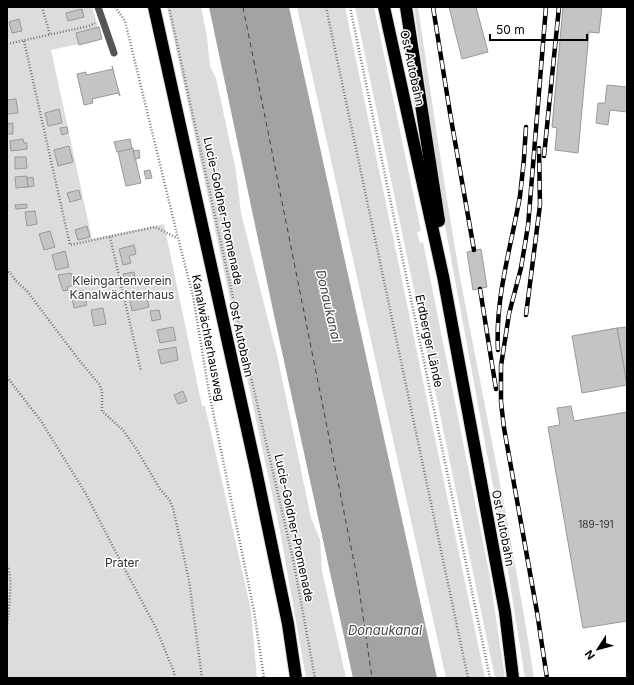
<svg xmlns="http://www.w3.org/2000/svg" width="634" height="685" viewBox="0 0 634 685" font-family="Inter,sans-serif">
<rect width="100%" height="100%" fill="#fff"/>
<g fill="#dcdcdc">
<polygon points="7,7 92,7 102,39 51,50 92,239 164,224 202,406 205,406 251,610 257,678 7,678"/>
<polygon points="167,7 201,7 207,37 210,66 216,78 236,171 241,213 278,359 311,518 320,539 322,571 346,678 306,678 280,531"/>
<polygon points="297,7 345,7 485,678 446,678"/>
<polygon points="355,7 374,7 421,231 417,232 420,243 423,242 489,572 505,678 495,678"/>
<path d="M414,7H418C432,101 445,194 462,288C487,418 514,547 534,678H525L501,527L505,526L503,512L498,513L446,231Z"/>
</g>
<polygon fill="#a3a3a3" points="209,7 289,7 437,678 353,678 274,315"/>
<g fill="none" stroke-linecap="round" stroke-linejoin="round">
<polyline stroke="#444" stroke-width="1" stroke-dasharray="5 4" stroke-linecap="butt" points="243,7 358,582 372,678"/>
</g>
<g fill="#c4c4c4" stroke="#999">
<polygon points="449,7 476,7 488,52 462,59"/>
<polygon points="563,7 602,7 599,33 589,32 578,153 555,150 557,128 552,127"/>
<polygon points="82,9 84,17 68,21 66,13"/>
<polygon points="19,19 22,31 12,33 9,22"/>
<polygon points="99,27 102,39 79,45 76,33"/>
<polygon points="112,66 120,96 118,93 92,99 93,103 84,105 77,74 86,72 86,75 113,69"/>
<polygon points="607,85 627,87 627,112 610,110 608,125 596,123 598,103 605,103"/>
<polygon points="16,99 18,113 7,114 7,100"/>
<polygon points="59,109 62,123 48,126 45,113"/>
<polygon points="7,119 8,124 13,123 13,134 7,134"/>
<polygon points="67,127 68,133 62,135 60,128"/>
<polygon points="23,139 24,143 27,143 27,149 11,151 10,141"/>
<polygon points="130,139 132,149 117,152 114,142"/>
<polygon points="69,146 73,162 58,166 54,150"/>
<polygon points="133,148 141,183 126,186 118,152"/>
<polygon points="139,150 140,158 135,159 133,151"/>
<polygon points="15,157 26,157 27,168 15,169"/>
<polygon points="150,170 152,178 146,179 144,171"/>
<polygon points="27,176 28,187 16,188 15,177"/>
<polygon points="33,177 34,186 28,187 27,178"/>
<polygon points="79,190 81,199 70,202 67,193"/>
<polygon points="27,204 27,208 16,209 15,205"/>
<polygon points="35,211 37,224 27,226 25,212"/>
<polygon points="87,226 90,237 78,240 75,230"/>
<polygon points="50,231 55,247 44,250 39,234"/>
<polygon points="134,245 136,254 129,256 131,263 123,265 119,249"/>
<polygon points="481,249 487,287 473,290 467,252"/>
<polygon points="65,251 69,267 56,270 52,255"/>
<polygon points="134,272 136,284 126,286 123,274"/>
<polygon points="71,273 74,285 67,287 68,290 63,291 58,275"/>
<polygon points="83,290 87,305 74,308 71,293"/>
<polygon points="146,293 149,307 132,311 129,297"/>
<polygon points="103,308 106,324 94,326 91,310"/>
<polygon points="159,310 161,319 152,321 150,311"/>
<polygon points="173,327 176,340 160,343 157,330"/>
<polygon points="627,327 627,385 617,328"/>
<polygon points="617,328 627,385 582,393 572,336"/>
<polygon points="176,347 178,360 161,364 158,350"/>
<polygon points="183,391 187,401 178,404 174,395"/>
<polygon points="571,406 574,421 627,412 627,621 583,628 548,427 560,425 557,408"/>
</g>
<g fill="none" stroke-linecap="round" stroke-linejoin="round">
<g stroke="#dbdbdb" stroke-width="14">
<g id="motorway">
<polyline points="154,7 256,470 288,624 296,678"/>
<polyline points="384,7 443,276 505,612 513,678"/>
<polyline points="406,7 439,221"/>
</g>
</g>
<g stroke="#777" stroke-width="2.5" stroke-dasharray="1 2" stroke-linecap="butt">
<polyline points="42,7 50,35"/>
<polyline points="115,7 125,21 178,238 193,296 209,392 254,611 264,678"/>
<polyline points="169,7 241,334 293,559 315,678"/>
<polyline points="326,7 468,678"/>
<polyline points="350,7 490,678"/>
<polyline points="24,41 70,245 155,227 177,238"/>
<polyline points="7,44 89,26 95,23"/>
<polyline points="110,237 141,371"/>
<polyline points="7,269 16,281 27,291 79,360 99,384 102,391 102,411 123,430 137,450 160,489 169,499 173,508 189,580 202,678"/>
<polyline points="7,377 41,421 86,494 111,543 156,628 174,672 175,678"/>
<path d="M7,566C14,576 8,613 7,627"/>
</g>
<polyline stroke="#555" stroke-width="7" points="98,7 114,53"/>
<use href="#motorway" stroke="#000" stroke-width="12"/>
<g stroke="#000" stroke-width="4.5">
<g id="rail">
<polyline points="433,7 450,113 474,250"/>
<polyline points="546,7 528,226 521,268 509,314 501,366 501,402 504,428 537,612 547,678"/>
<polyline points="544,156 559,7"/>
<polyline points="480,289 496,389"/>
<polyline points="526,315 540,205 539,148"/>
<path d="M498,350C495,298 511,247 520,196C523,173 525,150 526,127"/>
</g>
</g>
<use href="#rail" stroke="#fff" stroke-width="3" stroke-dasharray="9" stroke-linecap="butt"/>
</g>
<g text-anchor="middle" stroke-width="3" stroke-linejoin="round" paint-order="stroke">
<g font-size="10" fill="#313131">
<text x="596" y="528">189-191</text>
</g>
<g font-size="12" fill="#000" stroke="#fff">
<text transform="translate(412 68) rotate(78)" y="4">Ost Autobahn</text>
<text transform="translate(223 211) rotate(78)" y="4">Lucie-Goldner-Promenade</text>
<text transform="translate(208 338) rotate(79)" y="4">Kanalwächterhausweg</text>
<text transform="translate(241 339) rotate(78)" y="4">Ost Autobahn</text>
<text transform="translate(429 341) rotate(78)" y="4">Erdberger Lände</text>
<text transform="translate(294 528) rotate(78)" y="4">Lucie-Goldner-Promenade</text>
<text transform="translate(503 528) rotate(79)" y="4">Ost Autobahn</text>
</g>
<g font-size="12" fill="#333" stroke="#fff">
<text x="122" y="285">Kleingartenverein<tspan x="122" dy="14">Kanalwächterhaus</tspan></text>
<text x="122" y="567">Prater</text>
</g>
<g font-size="13" font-style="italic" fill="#444" stroke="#fff">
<text transform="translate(329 306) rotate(77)" y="5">Donaukanal</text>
<text x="385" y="635">Donaukanal</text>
</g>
</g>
<rect width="634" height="685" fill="none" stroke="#000000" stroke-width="16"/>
<g transform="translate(598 649) rotate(234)" stroke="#ffffff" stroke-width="3" paint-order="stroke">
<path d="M0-3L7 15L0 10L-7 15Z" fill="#000000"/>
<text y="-6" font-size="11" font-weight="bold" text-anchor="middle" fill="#000000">N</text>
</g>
<path d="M490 34v6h97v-6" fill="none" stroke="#000000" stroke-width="2"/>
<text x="496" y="34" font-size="12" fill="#000000" stroke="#ffffff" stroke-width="3" paint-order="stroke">50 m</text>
</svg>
